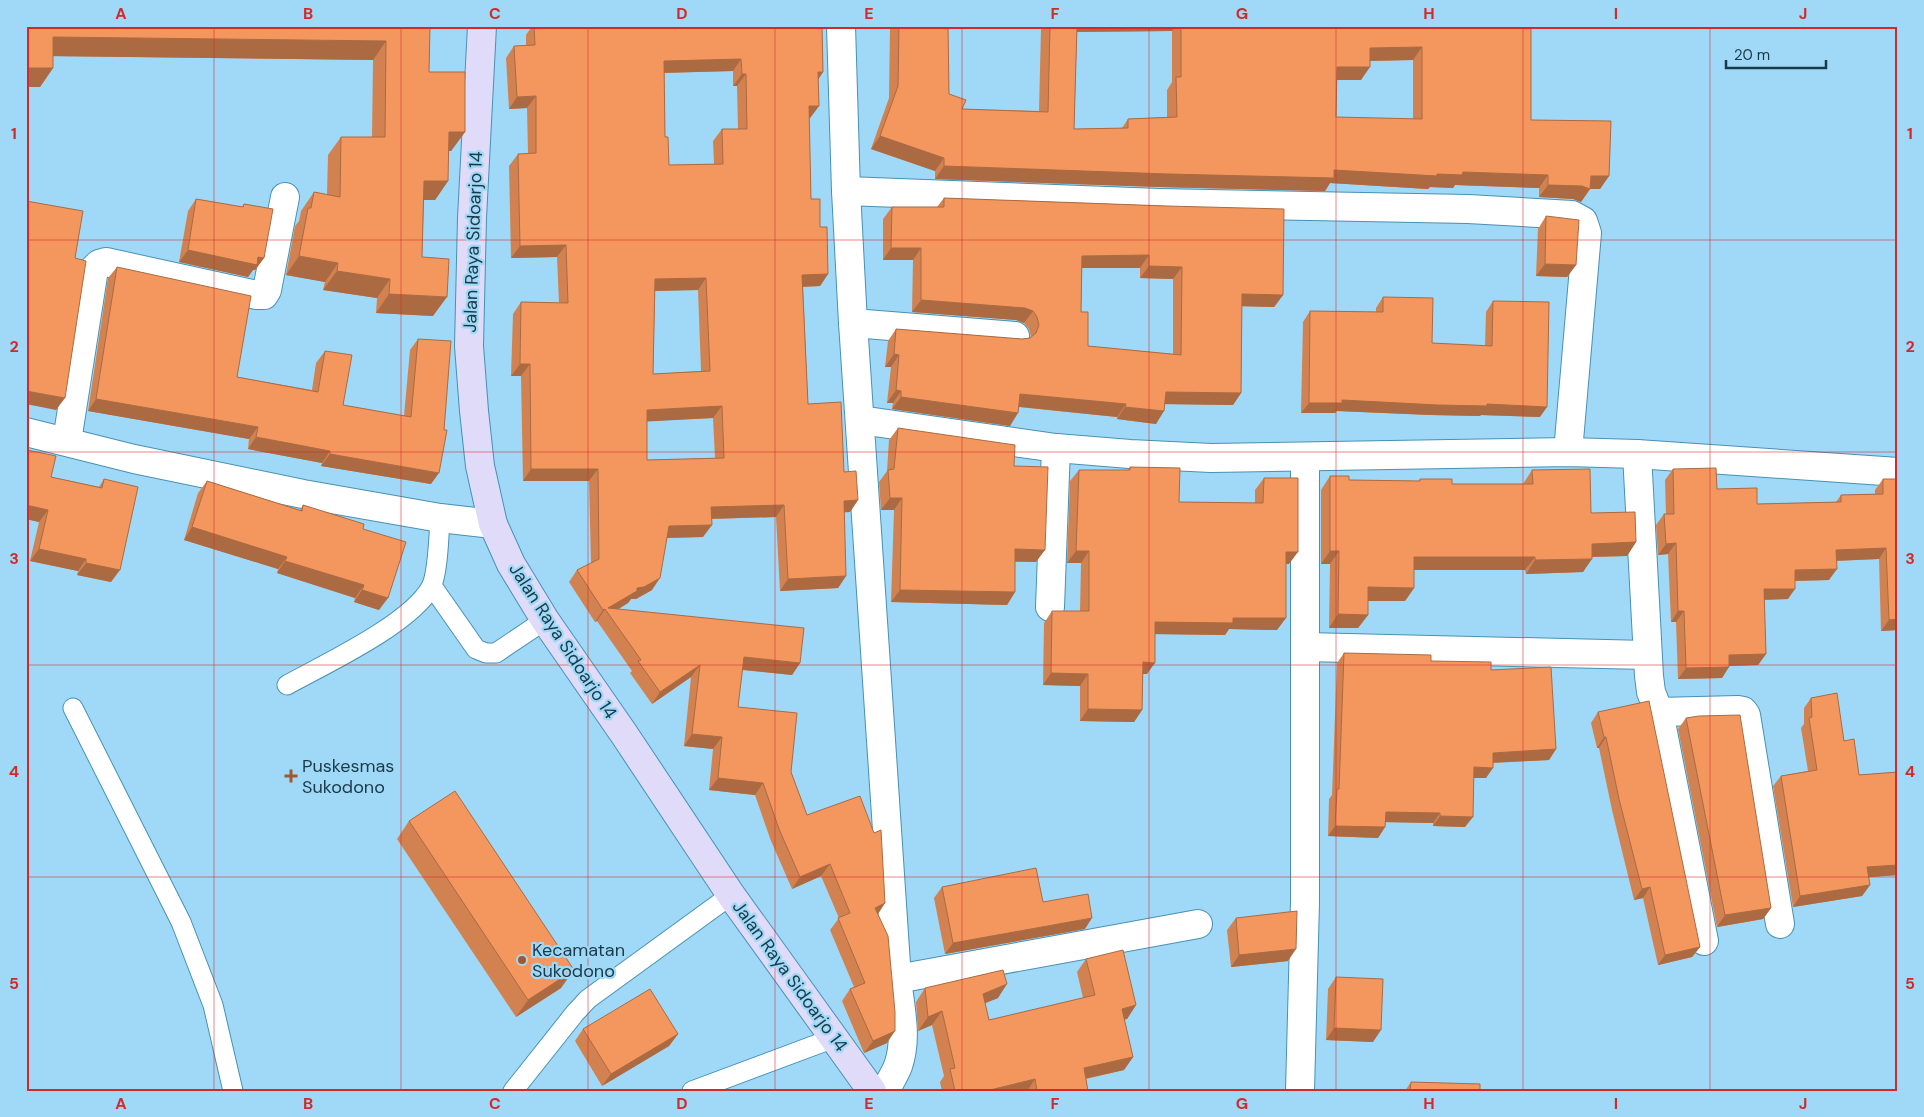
<svg xmlns="http://www.w3.org/2000/svg" width="1924" height="1117" viewBox="0 0 1924 1117" font-family="'DM Sans',sans-serif">
<rect width="100%" height="100%" fill="#9fd9f7"/>
<g fill="none" stroke-linecap="round" stroke-linejoin="round">
<g stroke="#4791b4" stroke-width="21">
<g id="service">
<polyline points="432,586 476,649 486,653 496,653 545,620"/>
<path d="M287,685C325,664 411,624 431,587C438,574 439,534 440,518"/>
<polyline points="73,708 181,922 213,1005 233,1091"/>
<polyline points="513,1091 575,1013 588,999 731,895"/>
<polyline points="692,1091 834,1038"/>
</g>
</g>
<g stroke="#4791b4" stroke-width="30">
<g id="minor">
<path d="M841,26L846,191L853,323L897,979C900,1007 908,1038 898,1066C895,1074 889,1083 885,1091"/>
<polyline points="846,191 1159,203 1468,209 1572,215 1583,221 1587,233 1568,452"/>
<polyline points="853,323 1015,336"/>
<polyline points="860,420 1056,448 1130,454 1211,458 1568,452 1637,454 1898,472"/>
<polyline points="26,432 134,459 303,494 440,518 493,524"/>
<polyline points="67,441 94,269 99,264 106,262 257,295 264,295 267,290 285,197"/>
<polyline points="1637,454 1649,676 1651,692 1659,712 1704,941"/>
<polyline points="1050,607 1056,448"/>
<polyline points="1305,647 1647,655"/>
<polyline points="1659,712 1738,710 1743,711 1746,715 1780,924"/>
<polyline points="897,979 1198,924"/>
<polyline points="1300,1091 1305,902 1305,457"/>
</g>
</g>
<g stroke="#4791b4" stroke-width="30">
<polyline id="secondary" points="482,26 472,218 469,346 474,411 480,466 493,524 511,564 545,620 624,734 731,895 872,1091"/>
</g>
<use href="#service" stroke="#fff" stroke-width="19"/>
<use href="#minor" stroke="#fff" stroke-width="28"/>
<use href="#secondary" stroke="#e1dbfa" stroke-width="28"/>
</g>
<g fill="#d28251" fill-rule="evenodd">
<polygon points="26,26 430,26 429,72 465,132 451,151 448,151 448,181 435,200 424,200 422,257 433,316 376,313 377,298 323,290 325,282 286,275 295,226 299,221 301,211 314,192 327,195 328,155 341,137 372,137 373,60 53,56 53,68 40,87"/>
<path d="M532,26H822L823,72L818,80L819,106L810,118H809L811,199L820,227L828,274L820,286L803,287L808,404L858,500L850,512H844L846,576L838,588L780,591L776,517L711,519L703,537L667,538L652,590L636,599H631L628,603L619,609L800,663L792,675L742,670L738,707L791,772L807,815L885,903L878,914L887,1043L864,1053L842,1001L850,989L854,987L830,930L839,918L821,876L792,889L771,841L755,795L709,790L713,749L684,746L691,677L652,704L630,673L632,671L597,621L595,622L569,582L577,570L591,563L589,481H523L521,376H511L513,314L521,302L559,303L557,257L511,258L509,166L518,154H528L527,108L509,109L506,58L514,46H526V35ZM733,71V86H737L738,129H722L713,141L714,164L669,165L665,137L664,73ZM698,290L701,371L653,374L655,291ZM713,418L715,458L647,460V421Z"/>
<path d="M884,26H1531V120L1609,176L1600,189H1590L1581,202L1573,199L1539,197V188L1455,185L1453,188L1430,187L1428,189L1330,183L1325,191L1159,187L935,179V171L871,149L889,98L890,28L884,29ZM948,28H1041L1039,111L962,109L949,94ZM1172,31V82L1167,90V117L1128,119L1122,128L1074,129L1077,32ZM1413,60V119L1336,117L1337,80H1361L1370,61Z"/>
<path d="M944,198L1167,206L1283,295L1274,307L1242,306L1241,393L1233,405L1165,404L1156,424L1117,419V417L1019,407L1010,426L892,409L893,403H887L891,367H885L888,341L896,329L1022,339L1030,338L1031,337L1029,329L1024,323L1016,320L912,312L913,260H883V219L892,207H937ZM1082,268H1140V278L1173,279V354L1088,346L1081,312Z"/>
<polygon points="196,199 242,207 244,204 264,258 255,270 253,270 248,277 179,262 188,211"/>
<polygon points="1546,216 1576,265 1567,277 1536,276 1538,229"/>
<polygon points="117,267 237,377 312,390 316,363 325,351 343,405 404,416 410,350 418,339 431,484 321,466 322,463 248,449 249,439 88,411 108,278"/>
<polygon points="1383,297 1432,343 1485,346 1486,312 1493,301 1540,417 1481,415 1480,416 1431,415 1337,411 1335,413 1301,413 1303,322 1310,311 1376,312 1376,308"/>
<polygon points="898,428 1014,466 1036,562 1015,562 1015,592 1007,605 891,602 894,510 881,510 879,482 887,471 889,440"/>
<polygon points="27,450 51,477 99,487 104,479 111,582 77,575 78,571 30,561 39,522 26,519 26,451"/>
<polygon points="1130,467 1179,502 1255,503 1255,490 1264,478 1289,564 1286,564 1277,630 1229,629 1225,635 1155,634 1147,674 1143,674 1142,710 1134,722 1080,721 1080,686 1043,685 1044,623 1052,611 1080,611 1081,563 1067,563 1070,481 1079,470 1128,470"/>
<polygon points="1673,469 1717,489 1757,504 1836,502 1841,495 1875,494 1875,490 1883,479 1898,630 1881,631 1879,559 1836,561 1829,580 1795,581 1788,599 1764,600 1766,654 1758,665 1729,666 1722,678 1678,679 1676,622 1671,622 1668,554 1658,555 1656,525 1664,514 1666,514 1665,480"/>
<polygon points="1532,470 1591,513 1636,542 1627,556 1592,557 1583,572 1526,574 1525,570 1414,570 1414,588 1405,601 1368,601 1368,615 1358,628 1329,628 1330,564 1321,564 1321,490 1330,476 1349,480 1419,481 1420,479 1452,484 1523,484"/>
<polygon points="207,481 300,510 303,505 363,529 379,610 354,602 355,598 277,573 278,569 184,540 198,493"/>
<polygon points="1344,653 1431,661 1491,670 1556,749 1549,760 1493,763 1486,778 1474,778 1465,827 1433,826 1433,823 1385,822 1385,827 1378,838 1328,836 1329,799 1332,795 1337,663"/>
<polygon points="1811,698 1844,741 1859,775 1898,772 1898,875 1868,877 1870,885 1862,896 1793,907 1773,786 1781,776 1808,771 1801,728 1804,724 1804,708"/>
<polygon points="1598,712 1700,947 1692,957 1658,965 1643,898 1634,900 1612,810 1599,748 1597,748 1591,723"/>
<polygon points="1686,718 1771,908 1763,919 1717,927 1678,729"/>
<polygon points="409,821 561,988 516,1017 397,839"/>
<polygon points="942,887 1043,902 1085,929 945,954 934,898"/>
<polygon points="1236,918 1288,961 1231,967 1227,930"/>
<polygon points="1086,959 1136,1005 1127,1019 1124,1019 1133,1057 1124,1070 1086,1079 1088,1091 942,1091 940,1082 944,1076 932,1025 918,1031 916,1002 925,988 998,998 985,1003 989,1020 1083,998 1077,972"/>
<polygon points="1336,977 1373,1042 1326,1040 1328,989"/>
<polygon points="583,1029 678,1034 669,1046 602,1086 575,1041"/>
<polygon points="1411,1082 1480,1091 1405,1091"/>
</g>
<g fill="#ab6a42">
<polygon points="886,26 891,26 890,28 884,29"/>
<polygon points="941,26 1042,26 1041,28 939,28"/>
<polygon points="1072,26 1176,26 1172,31 1068,32"/>
<polygon points="53,37 386,41 373,60 40,56"/>
<polygon points="1422,47 1413,60 1361,61 1370,48"/>
<polygon points="741,59 733,71 656,73 664,61"/>
<polygon points="1337,67 1370,67 1361,80 1328,80"/>
<polygon points="26,68 53,68 40,87 26,87"/>
<polygon points="818,72 823,72 815,84"/>
<polygon points="742,74 746,74 737,86 733,86"/>
<polygon points="536,96 527,108 509,109 517,97"/>
<polygon points="809,106 819,106 810,118 801,118"/>
<polygon points="449,132 465,132 451,151 436,150"/>
<polygon points="880,136 944,158 935,171 871,149"/>
<polygon points="944,166 1334,170 1437,174 1463,172 1548,175 1539,188 1455,185 1453,188 1430,187 1428,189 1330,183 1325,191 1159,187 935,179"/>
<polygon points="1591,176 1609,176 1600,189 1589,189 1590,189 1581,202 1573,199 1539,197 1548,185"/>
<polygon points="424,181 448,181 435,200 411,200"/>
<polygon points="566,245 557,257 511,258 520,246"/>
<polygon points="891,248 921,248 913,260 883,260"/>
<polygon points="188,250 258,257 264,258 255,270 253,270 248,277 179,262"/>
<polygon points="1149,255 1140,268 1074,268 1082,256"/>
<polygon points="299,256 338,263 325,282 286,275"/>
<polygon points="1545,264 1576,265 1567,277 1536,276"/>
<polygon points="1149,266 1182,267 1173,279 1140,278"/>
<polygon points="337,271 390,279 377,298 323,290"/>
<polygon points="828,274 820,286 794,287 802,275"/>
<polygon points="706,278 698,290 647,291 655,279"/>
<polygon points="389,294 447,297 433,316 376,313"/>
<polygon points="1242,294 1283,295 1274,307 1234,306"/>
<polygon points="921,300 1025,308 1033,311 1024,323 1016,320 912,312"/>
<polygon points="894,354 899,355 891,367 885,367"/>
<polygon points="520,364 530,364 521,376 511,376"/>
<polygon points="896,390 901,391 893,403 887,403"/>
<polygon points="26,391 65,398 56,410 26,404"/>
<polygon points="1166,392 1241,393 1233,405 1158,404"/>
<polygon points="1020,394 1126,404 1117,417 1011,406"/>
<polygon points="901,397 1018,413 1010,426 892,409"/>
<polygon points="96,399 258,427 249,439 88,411"/>
<polygon points="1342,400 1487,404 1547,407 1540,417 1481,415 1480,416 1431,415 1337,411 1335,413 1301,413 1309,403"/>
<polygon points="722,406 713,418 638,422 647,410"/>
<polygon points="1125,407 1164,411 1156,424 1117,419"/>
<polygon points="256,437 330,451 322,463 248,449"/>
<polygon points="330,454 439,473 431,484 321,466"/>
<polygon points="531,469 598,469 589,481 523,481"/>
<polygon points="890,498 902,498 894,510 881,510"/>
<polygon points="858,500 850,512 835,513 844,501"/>
<polygon points="26,505 48,510 39,522 26,519"/>
<polygon points="784,505 776,517 703,519 711,507"/>
<polygon points="712,525 703,537 661,538 669,526"/>
<polygon points="192,527 287,557 278,569 184,540"/>
<polygon points="1636,542 1627,556 1583,557 1592,544"/>
<polygon points="1676,543 1668,554 1658,555 1666,544"/>
<polygon points="1886,548 1879,559 1828,561 1836,550"/>
<polygon points="39,549 86,559 78,571 30,561"/>
<polygon points="1015,549 1045,550 1036,562 1007,561"/>
<polygon points="1076,551 1089,551 1081,563 1067,563"/>
<polygon points="1330,551 1339,551 1330,564 1321,564"/>
<polygon points="1286,552 1298,552 1289,564 1278,564"/>
<polygon points="1414,557 1535,557 1525,570 1405,570"/>
<polygon points="1592,559 1583,572 1526,574 1535,560"/>
<polygon points="285,561 364,585 355,598 277,573"/>
<polygon points="86,563 120,570 111,582 77,575"/>
<polygon points="1837,569 1829,580 1787,581 1795,570"/>
<polygon points="846,576 838,588 780,591 788,579"/>
<polygon points="660,578 652,590 636,599 631,599 628,603 609,614 608,608 637,588"/>
<polygon points="1368,587 1414,588 1405,601 1358,601"/>
<polygon points="1764,589 1795,589 1788,599 1756,600"/>
<polygon points="362,590 388,598 379,610 354,602"/>
<polygon points="900,590 1015,592 1007,605 891,602"/>
<polygon points="605,609 597,621 595,622 603,610"/>
<polygon points="1678,611 1684,611 1676,622 1671,622"/>
<polygon points="1338,614 1368,615 1358,628 1329,628"/>
<polygon points="1233,618 1286,618 1277,630 1229,629 1225,635 1147,634 1155,622"/>
<polygon points="1898,619 1898,630 1881,631 1889,620"/>
<polygon points="1766,654 1758,665 1721,666 1729,655"/>
<polygon points="744,657 800,663 792,675 735,669"/>
<polygon points="1143,662 1155,663 1147,674 1135,674"/>
<polygon points="700,665 691,677 652,704 660,692"/>
<polygon points="1729,667 1722,678 1678,679 1686,668"/>
<polygon points="1051,673 1088,674 1080,686 1043,685"/>
<polygon points="1088,709 1142,710 1134,722 1080,721"/>
<polygon points="692,734 722,737 713,749 684,746"/>
<polygon points="1604,737 1606,737 1599,748 1597,748"/>
<polygon points="1556,749 1549,760 1486,763 1493,753"/>
<polygon points="1474,767 1493,768 1486,778 1467,778"/>
<polygon points="718,778 763,783 755,795 709,790"/>
<polygon points="1386,812 1440,813 1433,823 1378,822"/>
<polygon points="1440,816 1473,817 1465,827 1433,826"/>
<polygon points="1335,826 1385,827 1378,838 1328,836"/>
<polygon points="830,864 821,876 792,889 800,877"/>
<polygon points="1898,865 1898,875 1859,878 1867,867"/>
<polygon points="1870,885 1862,896 1793,907 1800,896"/>
<polygon points="1650,887 1643,898 1634,900 1642,889"/>
<polygon points="885,903 877,915 875,908"/>
<polygon points="1771,908 1763,919 1717,927 1725,915"/>
<polygon points="1092,918 1085,929 945,954 953,943"/>
<polygon points="1700,947 1692,957 1658,965 1665,955"/>
<polygon points="1296,949 1288,961 1231,967 1239,955"/>
<polygon points="574,970 561,988 516,1017 528,1000"/>
<polygon points="1007,984 998,998 973,1008 983,994"/>
<polygon points="1136,1005 1127,1019 1113,1022 1122,1009"/>
<polygon points="942,1011 932,1025 918,1031 928,1017"/>
<polygon points="1334,1028 1381,1030 1373,1042 1326,1040"/>
<polygon points="895,1031 887,1043 864,1053 873,1041"/>
<polygon points="678,1034 669,1046 602,1086 611,1074"/>
<polygon points="1133,1057 1124,1070 1074,1081 1084,1068"/>
<polygon points="1035,1079 1027,1091 986,1091"/>
</g>
<g fill="#f4975e" stroke="#ab6a42" fill-rule="evenodd">
<polygon points="26,26 430,26 429,72 465,72 465,132 449,132 448,181 424,181 422,257 449,259 447,297 389,294 390,279 337,271 338,263 299,256 308,208 311,208 314,192 340,197 341,137 385,137 386,41 53,37 53,68 26,68"/>
<path d="M534,26H822L823,72H818L819,106H809L811,199H820V227H827L828,274L802,275L808,404L841,402L844,472L856,471L858,500L844,501L846,576L788,579L784,505L711,507L712,525L669,526L660,578L644,587L637,588V591L608,608L804,628L800,663L744,657L738,707L797,713L791,772L807,815L860,796L874,833L881,830L885,903L875,908L888,936L895,1012V1031L873,1041L850,989L865,983L838,918L850,913L830,864L800,877L779,829L763,783L718,778L722,737L692,734L700,665L660,692L638,661L641,660L605,609L603,610L577,570L599,559L598,469H531L530,364H520L521,302L568,303L566,245L520,246L518,154L536,153V96L517,97L514,46L535,45ZM741,59L742,74H746L747,129H722L723,164L669,165L668,137H665L664,61ZM706,278L710,371L653,374L655,279ZM722,406L724,458L647,460V410Z"/>
<path d="M899,26H948L949,94L966,100L962,109L1048,112L1050,26H1077L1074,129L1128,128V119L1177,117L1176,77H1181V26H1531V120L1611,121L1609,176H1591L1590,189L1582,186L1548,185V175L1463,172L1462,175L1437,174V176L1334,170V178L1168,174L944,166V158L880,136L898,86ZM1422,47V119L1336,117L1337,67H1370V48Z"/>
<path d="M944,198L1167,206L1284,209L1283,295L1242,294L1241,393L1166,392L1164,411L1125,407L1126,404L1020,394L1018,413L901,397V391L896,390L899,355L894,354L896,329L1022,339L1030,338L1036,333L1039,325L1037,317L1033,311L1025,308L921,300V248H891L892,207H944ZM1149,255V266L1182,267L1181,355L1088,346V312H1081L1082,256Z"/>
<polygon points="196,199 243,207 244,204 273,209 264,258 258,257 257,265 188,250"/>
<polygon points="26,201 83,211 75,258 86,261 65,398 26,391"/>
<polygon points="1546,216 1579,220 1576,265 1545,264"/>
<polygon points="117,267 251,296 237,377 318,392 325,351 352,355 343,405 411,417 418,339 451,341 444,430 447,430 439,473 330,454 330,451 256,437 258,427 96,399"/>
<polygon points="1383,297 1433,298 1432,343 1492,346 1493,301 1549,302 1547,407 1487,404 1487,406 1438,405 1342,400 1342,403 1309,403 1310,311 1383,312"/>
<polygon points="898,428 1015,445 1014,466 1048,467 1045,550 1015,549 1015,592 900,590 902,498 890,498 888,470 894,469"/>
<polygon points="27,450 56,456 51,477 102,488 104,479 138,487 120,570 86,563 86,559 39,549 48,510 26,505 26,453"/>
<polygon points="1130,467 1180,468 1179,502 1263,503 1264,478 1298,478 1298,552 1286,552 1286,618 1233,618 1233,623 1155,622 1155,663 1143,662 1142,710 1088,709 1088,674 1051,673 1052,611 1089,611 1089,551 1076,551 1079,470 1130,470"/>
<polygon points="1716,468 1717,489 1757,488 1757,504 1841,502 1841,495 1883,494 1883,479 1898,479 1898,619 1889,620 1886,548 1836,550 1837,569 1795,570 1795,589 1764,589 1766,654 1729,655 1729,667 1686,668 1684,611 1678,611 1676,543 1666,544 1664,514 1674,514 1673,469"/>
<polygon points="1590,469 1591,513 1635,512 1636,542 1592,544 1592,559 1535,560 1535,557 1414,557 1414,588 1368,587 1368,615 1338,614 1339,551 1330,551 1330,476 1349,476 1349,480 1420,481 1420,479 1452,479 1452,484 1533,484 1532,470"/>
<polygon points="207,481 302,511 303,505 364,524 363,529 406,542 388,598 362,590 364,585 285,561 287,557 192,527"/>
<polygon points="1344,653 1431,655 1431,661 1491,662 1491,670 1551,667 1556,749 1493,753 1493,768 1474,767 1473,817 1440,816 1440,813 1386,812 1385,827 1335,826 1337,789 1339,789"/>
<polygon points="1837,693 1844,741 1854,739 1859,775 1898,772 1898,865 1867,867 1870,885 1800,896 1781,776 1817,770 1809,718 1812,717 1811,698"/>
<polygon points="1649,701 1700,947 1665,955 1650,887 1642,889 1619,799 1606,737 1604,737 1598,712"/>
<polygon points="1740,715 1771,908 1725,915 1686,718 1699,716"/>
<polygon points="455,791 574,970 528,1000 409,821"/>
<polygon points="1036,868 1043,902 1088,894 1092,918 953,943 942,887"/>
<polygon points="1297,911 1296,949 1239,955 1236,918"/>
<polygon points="1123,950 1136,1005 1122,1009 1133,1057 1084,1068 1088,1091 1037,1091 1035,1079 986,1091 955,1091 950,1069 955,1068 942,1011 928,1017 925,988 1003,970 1007,984 983,994 989,1020 1095,995 1086,959"/>
<polygon points="1336,977 1383,979 1381,1030 1334,1028"/>
<polygon points="650,989 678,1034 611,1074 583,1029"/>
<polygon points="1411,1082 1480,1084 1480,1091 1410,1091"/>
</g>
<path fill="none" stroke="#d62828" stroke-width="1" stroke-opacity="0.55" d="M214,26V1091M401,26V1091M588,26V1091M775,26V1091M962,26V1091M1149,26V1091M1336,26V1091M1523,26V1091M1710,26V1091M26,240H1898M26,452H1898M26,665H1898M26,877H1898"/>
<g fill="#9e592c" stroke="#9fd9f7" stroke-width="2">
<path d="M288.5 768.5h5v5h5v5h-5v5h-5v-5h-5v-5h5z"/>
<circle cx="522" cy="960" r="5"/>
</g>
<g text-anchor="middle" stroke-width="4.5" stroke-linejoin="round" paint-order="stroke">
<g font-size="18" fill="#1b3a49" stroke="#9fd9f7">
<text transform="translate(473 242) rotate(-88)" y="6">Jalan Raya Sidoarjo 14</text>
<text transform="translate(563 641) rotate(57)" y="6">Jalan Raya Sidoarjo 14</text>
<text transform="translate(790 976) rotate(54)" y="6">Jalan Raya Sidoarjo 14</text>
</g>
<g font-size="18" fill="#1b3a49" stroke="#9fd9f7" text-anchor="start">
<text x="302" y="772">Puskesmas<tspan x="302" dy="21">Sukodono</tspan></text>
<text x="532" y="956">Kecamatan<tspan x="532" dy="21">Sukodono</tspan></text>
</g>
</g>
<rect width="1924" height="1117" fill="none" stroke="#9fd9f7" stroke-width="55"/>
<path d="M1726 60v8h100v-8" fill="none" stroke="#1b3a49" stroke-width="2.5"/>
<text x="1734" y="60" font-size="15" fill="#1b3a49" stroke="#9fd9f7" stroke-width="4" paint-order="stroke">20 m</text>
<rect x="28" y="28" width="1868" height="1062" fill="none" stroke="#d62828" stroke-width="2"/>
<g font-size="16" text-anchor="middle" font-weight="bold" fill="#d62828">
<text x="121" y="19">A</text>
<text x="308" y="19">B</text>
<text x="495" y="19">C</text>
<text x="682" y="19">D</text>
<text x="869" y="19">E</text>
<text x="1055" y="19">F</text>
<text x="1242" y="19">G</text>
<text x="1429" y="19">H</text>
<text x="1616" y="19">I</text>
<text x="1803" y="19">J</text>
<text x="14" y="139">1</text>
<text x="1910" y="139">1</text>
<text x="14" y="352">2</text>
<text x="1910" y="352">2</text>
<text x="14" y="564">3</text>
<text x="1910" y="564">3</text>
<text x="14" y="777">4</text>
<text x="1910" y="777">4</text>
<text x="14" y="989">5</text>
<text x="1910" y="989">5</text>
<text x="121" y="1109">A</text>
<text x="308" y="1109">B</text>
<text x="495" y="1109">C</text>
<text x="682" y="1109">D</text>
<text x="869" y="1109">E</text>
<text x="1055" y="1109">F</text>
<text x="1242" y="1109">G</text>
<text x="1429" y="1109">H</text>
<text x="1616" y="1109">I</text>
<text x="1803" y="1109">J</text>
</g>
</svg>
